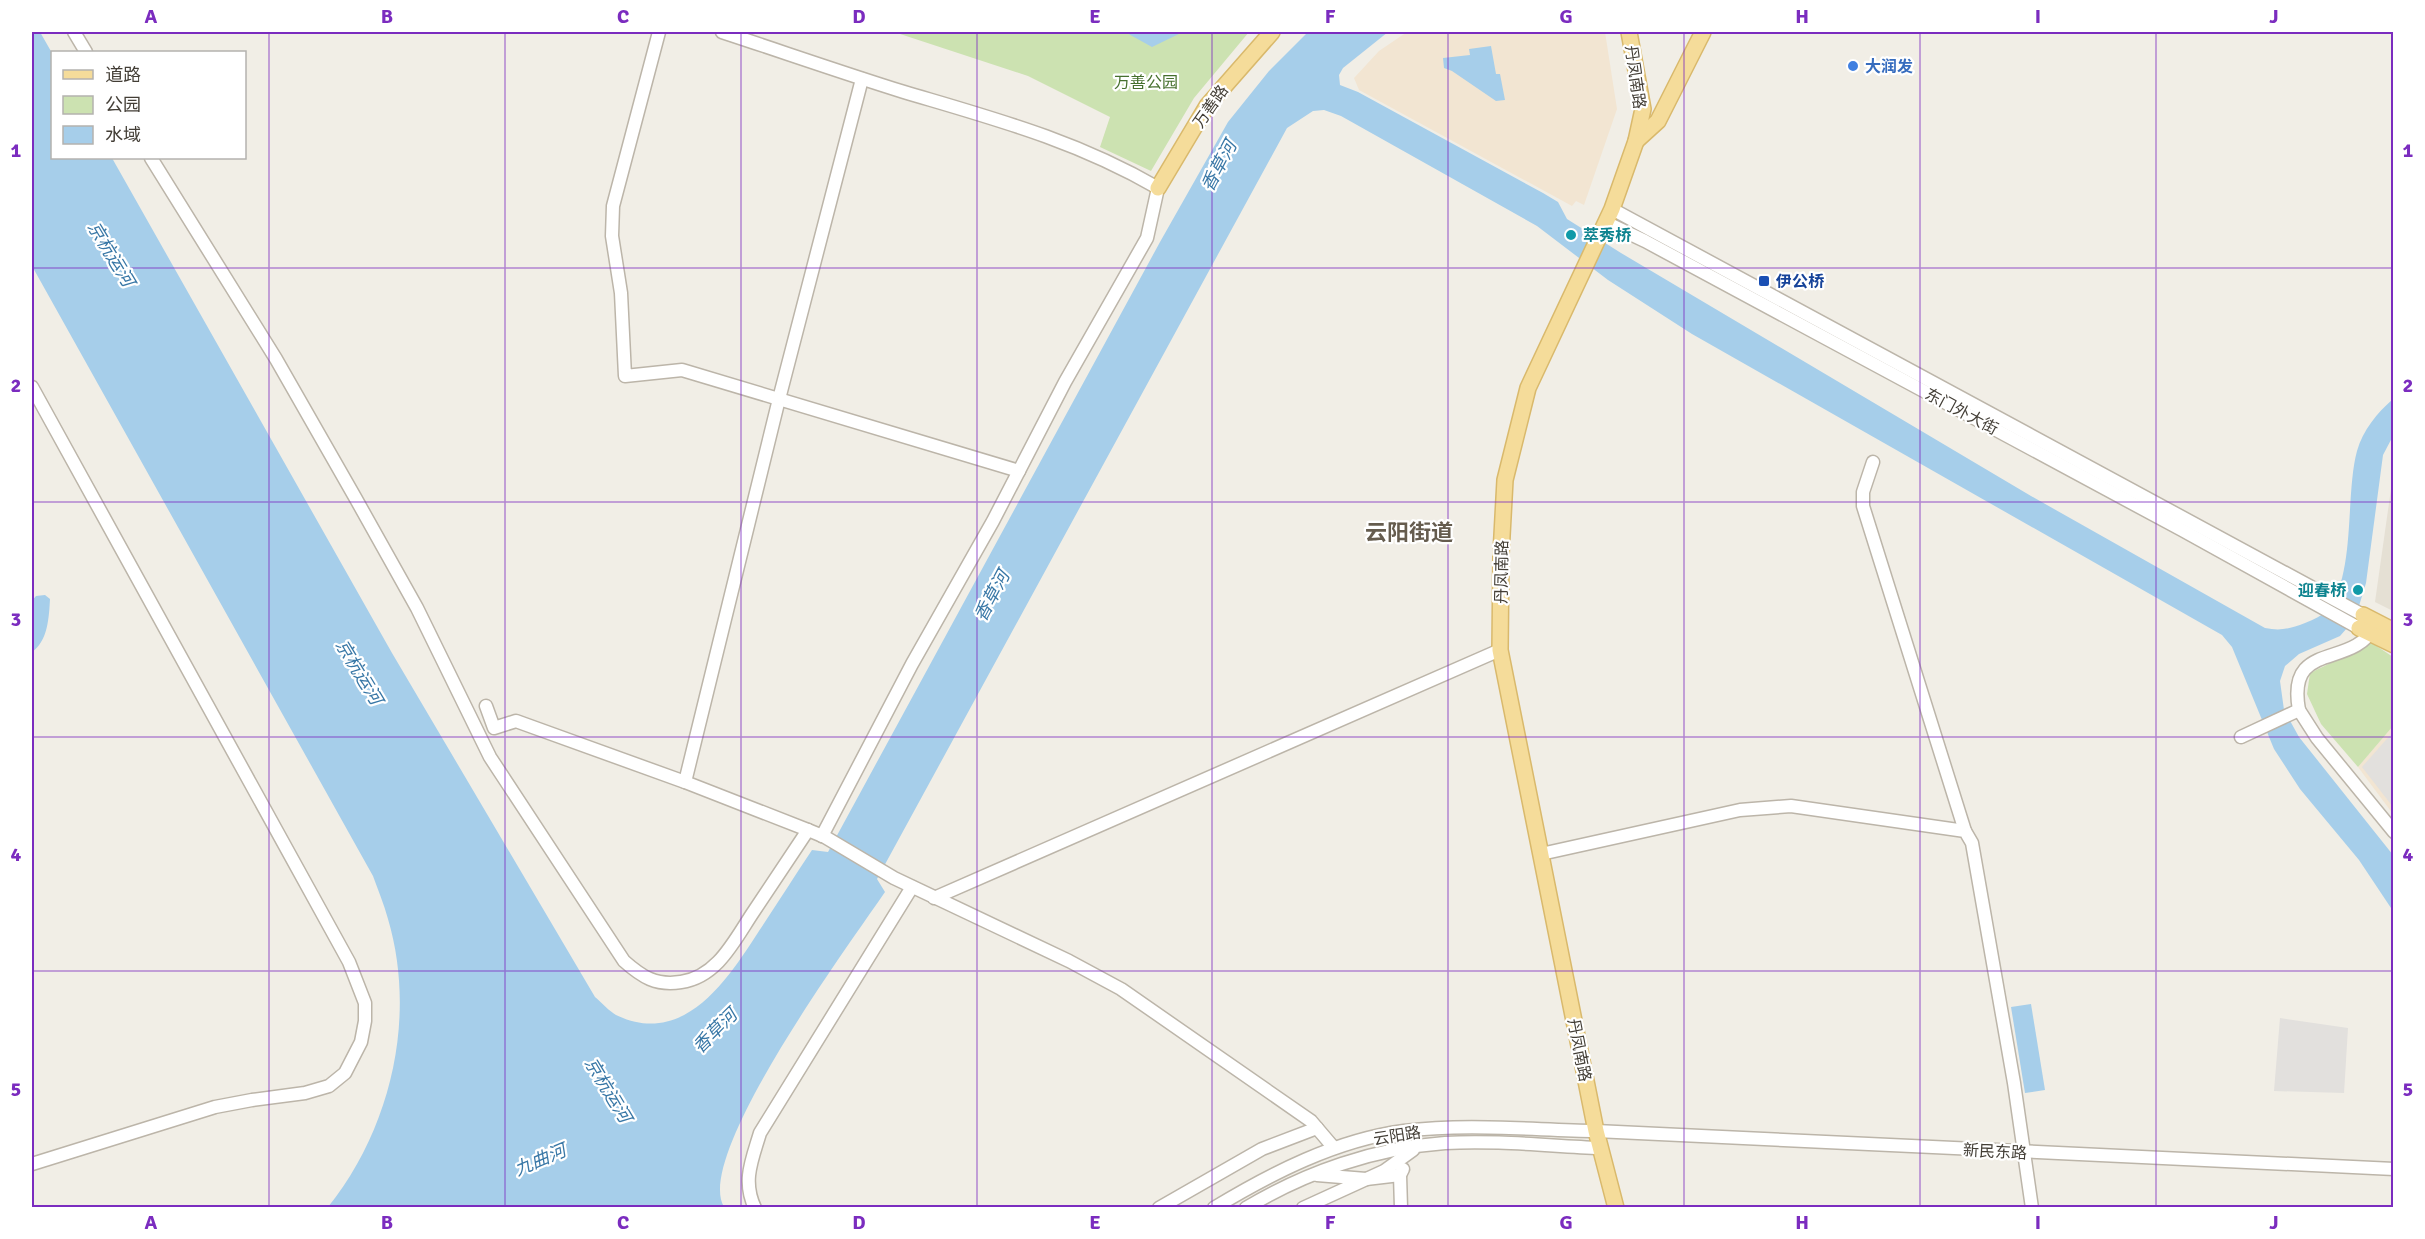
<svg xmlns="http://www.w3.org/2000/svg" width="2425" height="1239" viewBox="0 0 2425 1239" font-family="Signika,'Noto Sans SC',sans-serif">
<rect width="100%" height="100%" fill="#f1eee6"/>
<polygon fill="#e5e0d4" points="2393,475 2394,611 2393,611 2375,602"/>
<g fill="#f2e5d2">
<polygon points="1407,32 1605,32 1617,109 1584,205 1576,201 1572,206 1359,90 1354,78 1379,51"/>
<polygon points="2393,726 2393,814 2358,767"/>
</g>
<g fill="#cce2b1">
<polygon points="894,32 1249,32 1194,98 1151,171 1100,147 1110,117 1028,76"/>
<polygon points="2372,643 2393,657 2393,726 2358,767 2321,724 2307,694 2310,673"/>
</g>
<g fill="#e2e0dd">
<polygon points="2393,732 2393,807 2362,767"/>
<polygon points="2280,1018 2348,1028 2344,1093 2274,1091"/>
</g>
<g fill="#a6ceea">
<path d="M32,32H40L52,53V158H112L392,653L595,997C602,1003 609,1011 616,1015C684,1048 728,979 759,931C777,904 794,877 812,850L828,852L1160,242L1228,122L1269,71L1308,32H1388L1343,68L1339,75L1340,85L1358,92L1543,193L1558,202L1567,219L1621,253L2031,496L2265,628C2280,631 2290,629 2305,623C2313,620 2322,616 2328,609C2356,574 2345,495 2357,451C2363,430 2377,413 2393,399V436L2383,455L2366,583L2355,619L2340,636L2299,654L2285,666L2280,681L2284,710L2299,737L2393,855V911L2359,860L2300,789L2274,749L2232,647L2222,635L1692,334L1608,280L1537,226L1341,116L1324,110L1313,111L1287,128L877,879L885,892C851,942 693,1156 724,1207H328C391,1129 417,1017 388,919C384,904 378,890 373,876L32,266Z"/>
<polygon points="1125,32 1183,32 1152,47"/>
<polygon points="1491,46 1496,74 1500,74 1505,100 1496,101 1452,71 1444,68 1443,58 1470,55 1469,49"/>
<path d="M45,595L50,599C49,617 48,641 32,652V601L36,596Z"/>
<polygon points="2031,1004 2045,1090 2025,1093 2011,1007"/>
</g>
<g fill="none" stroke-linecap="round" stroke-linejoin="round">
<g stroke="#bcb5a9" stroke-width="15">
<g id="minor">
<polyline points="74,32 86,52"/>
<polyline points="659,32 613,206 612,236 621,293 625,376 682,370 1019,471"/>
<path d="M722,32C783,52 843,73 904,92C995,119 1075,140 1158,188L1147,238L1065,382L993,521L912,664L822,836"/>
<path d="M151,158L276,359L356,499L417,608L490,757L624,961C642,977 656,986 681,982C718,977 735,939 754,911C772,884 790,857 808,830"/>
<polyline points="1612,209 2363,615"/>
<polyline points="1605,222 1645,241 2182,530 2359,628"/>
<polyline points="32,387 349,962 365,1003 365,1021 361,1042 345,1073 329,1086 305,1093 252,1100 215,1107 32,1164"/>
<polyline points="1873,462 1863,492 1863,506 1965,831"/>
<polyline points="486,706 494,728 516,721 685,782 808,830 825,837 894,878 1069,961 1121,989 1311,1121 1334,1148"/>
<polyline points="2299,710 2317,738 2394,832"/>
<path d="M2241,737L2299,710C2286,639 2352,670 2375,626"/>
<polyline points="685,782 779,399 862,79"/>
<polyline points="1541,854 1740,810 1791,806 1965,831 1972,843 2014,1083 2032,1208"/>
<polyline points="934,898 1500,650"/>
<polyline points="1317,1175 1366,1179 1400,1175"/>
<path d="M755,1208C742,1181 752,1160 760,1133L912,887"/>
<polyline points="1159,1208 1262,1149 1317,1128"/>
<path d="M1214,1208C1272,1173 1336,1140 1404,1131C1467,1123 1532,1130 1596,1131L2394,1169"/>
<path d="M1246,1208C1306,1172 1375,1148 1445,1143C1496,1140 1549,1146 1600,1148"/>
<polyline points="1303,1208 1384,1171 1413,1150"/>
<polyline points="1401,1208 1400,1175 1403,1169"/>
</g>
</g>
<g stroke="#d9b96c" stroke-width="18">
<g id="major">
<polyline points="1636,141 1658,121 1703,32"/>
<polyline points="1158,188 1207,106 1272,32"/>
<polyline points="2363,615 2394,631"/>
<polyline points="2359,628 2394,645"/>
<polyline points="1616,1208 1596,1131 1500,650 1501,554 1505,480 1528,388 1612,209 1636,141 1643,109 1629,32"/>
</g>
</g>
<use href="#minor" stroke="#fff" stroke-width="12"/>
<use href="#major" stroke="#f5dc9a" stroke-width="15"/>
</g>
<path fill="none" stroke="#7b2cbf" stroke-width="1.5" stroke-opacity="0.55" d="M269,32V1208M505,32V1208M741,32V1208M977,32V1208M1212,32V1208M1448,32V1208M1684,32V1208M1920,32V1208M2156,32V1208M32,268H2394M32,502H2394M32,737H2394M32,971H2394"/>
<circle fill="#3f7fe0" stroke="#fff" stroke-width="2" cx="1853" cy="66" r="6"/>
<g fill="#0f9aa8" stroke="#fff" stroke-width="2">
<circle cx="1571" cy="235" r="6"/>
<circle cx="2358" cy="590" r="6"/>
</g>
<rect fill="#1a4fb4" stroke="#fff" stroke-width="2" x="1758" y="275" width="12" height="12" rx="3"/>
<g text-anchor="middle" stroke-width="4.5" stroke-linejoin="round" paint-order="stroke">
<g font-size="16" font-weight="bold" fill="#366cbe" stroke="#fff" text-anchor="start">
<text x="1865" y="72">大润发</text>
</g>
<g font-size="16" fill="#433e36" stroke="#fff">
<text transform="translate(1636 77) rotate(82)" y="6">丹凤南路</text>
<text transform="translate(1210 106) rotate(-55)" y="6">万善路</text>
<text transform="translate(1962 411) rotate(28)" y="6">东门外大街</text>
<text transform="translate(1501 572) rotate(-89)" y="6">丹凤南路</text>
<text transform="translate(1580 1050) rotate(79)" y="6">丹凤南路</text>
<text transform="translate(1397 1135) rotate(-9)" y="6">云阳路</text>
<text transform="translate(1995 1151) rotate(3)" y="6">新民东路</text>
</g>
<g font-size="16" fill="#46702e" stroke="#fff">
<text x="1146" y="88">万善公园</text>
</g>
<g font-size="16" font-weight="bold" fill="#0d838f" stroke="#fff" text-anchor="start">
<text x="1583" y="241">萃秀桥</text>
<text x="2346" y="596" text-anchor="end">迎春桥</text>
</g>
<g font-size="16" font-weight="bold" fill="#164399" stroke="#fff" text-anchor="start">
<text x="1776" y="287">伊公桥</text>
</g>
<g font-size="18" font-style="italic" fill="#3877a6" stroke="#fff">
<text transform="translate(1219 166) rotate(-62)" y="6">香草河</text>
<text transform="translate(111 254) rotate(59)" y="6">京杭运河</text>
<text transform="translate(992 596) rotate(-62)" y="6">香草河</text>
<text transform="translate(359 672) rotate(59)" y="6">京杭运河</text>
<text transform="translate(715 1031) rotate(-45)" y="6">香草河</text>
<text transform="translate(608 1090) rotate(59)" y="6">京杭运河</text>
<text transform="translate(540 1160) rotate(-23)" y="6">九曲河</text>
</g>
<g font-size="22" font-weight="bold" fill="#655c4e" stroke="#fff">
<text x="1409" y="540">云阳街道</text>
</g>
</g>
<rect width="2425" height="1239" fill="none" stroke="#ffffff" stroke-width="66"/>
<rect x="51" y="51" width="195" height="108" fill="#ffffff" stroke="#b4b2af" stroke-width="1.5"/>
<rect x="63" y="70" width="30" height="9" fill="#f5dc9a" stroke="#b4b2af" stroke-width="1.5"/>
<text x="105" y="81" font-size="18" fill="#433e36">道路</text>
<rect x="63" y="96" width="30" height="18" fill="#cce2b1" stroke="#b4b2af" stroke-width="1.5"/>
<text x="105" y="111" font-size="18" fill="#433e36">公园</text>
<rect x="63" y="126" width="30" height="18" fill="#a6ceea" stroke="#b4b2af" stroke-width="1.5"/>
<text x="105" y="141" font-size="18" fill="#433e36">水域</text>
<rect x="33" y="33" width="2359" height="1173" fill="none" stroke="#7b2cbf" stroke-width="2"/>
<g font-size="20" text-anchor="middle" font-weight="bold" fill="#7b2cbf">
<text x="151" y="23">A</text>
<text x="387" y="23">B</text>
<text x="623" y="23">C</text>
<text x="859" y="23">D</text>
<text x="1095" y="23">E</text>
<text x="1330" y="23">F</text>
<text x="1566" y="23">G</text>
<text x="1802" y="23">H</text>
<text x="2038" y="23">I</text>
<text x="2274" y="23">J</text>
<text x="16" y="157">1</text>
<text x="2408" y="157">1</text>
<text x="16" y="392">2</text>
<text x="2408" y="392">2</text>
<text x="16" y="626">3</text>
<text x="2408" y="626">3</text>
<text x="16" y="861">4</text>
<text x="2408" y="861">4</text>
<text x="16" y="1096">5</text>
<text x="2408" y="1096">5</text>
<text x="151" y="1229">A</text>
<text x="387" y="1229">B</text>
<text x="623" y="1229">C</text>
<text x="859" y="1229">D</text>
<text x="1095" y="1229">E</text>
<text x="1330" y="1229">F</text>
<text x="1566" y="1229">G</text>
<text x="1802" y="1229">H</text>
<text x="2038" y="1229">I</text>
<text x="2274" y="1229">J</text>
</g>
</svg>
